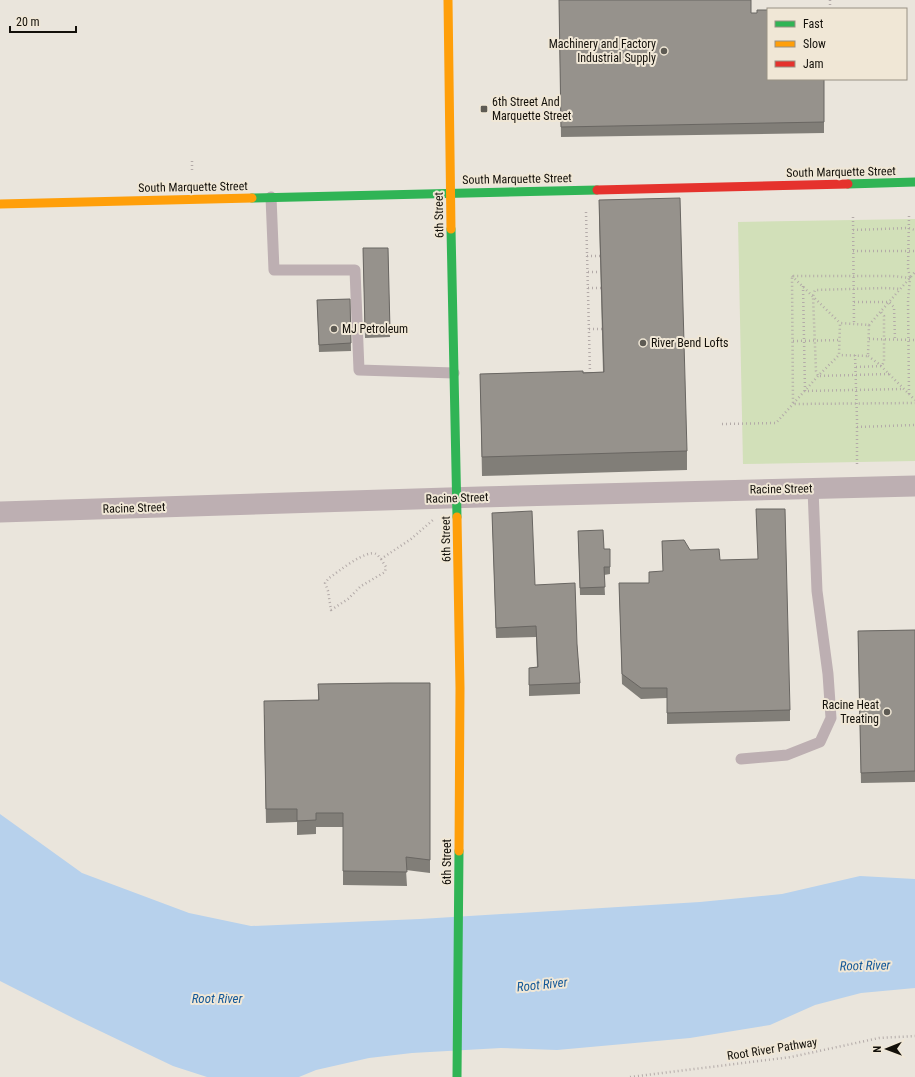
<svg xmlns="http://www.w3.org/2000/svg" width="915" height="1077" viewBox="0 0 915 1077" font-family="'Roboto Condensed',sans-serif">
<rect width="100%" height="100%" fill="#eae5dc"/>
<polygon fill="#d2e0b9" points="915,219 915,461 743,464 738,222"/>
<polygon fill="#b7d1ec" points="0,814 82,873 189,913 251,926 420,919 700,902 782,894 860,876 915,879 915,988 861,993 815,1005 770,1025 690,1038 557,1050 501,1048 412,1053 369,1058 316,1070 299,1077 207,1077 173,1066 77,1020 0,981"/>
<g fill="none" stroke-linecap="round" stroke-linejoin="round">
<g stroke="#b3aaa8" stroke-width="2.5" stroke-dasharray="1 3" stroke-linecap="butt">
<polyline points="830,0 830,9"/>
<polyline points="192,161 192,173"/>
<polyline points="586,212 590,373 588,373"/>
<polyline points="909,216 908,268 910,278"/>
<polyline points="853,217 854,324"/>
<polyline points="853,230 908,228 915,230"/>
<polyline points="853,251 915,251"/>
<polyline points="587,256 600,256"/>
<polyline points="588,272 600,272"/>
<polyline points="792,276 840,323"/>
<polyline points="803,286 805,391 903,389"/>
<polyline points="588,288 601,288"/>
<polyline points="854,302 889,302 894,307 895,339"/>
<polyline points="869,325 915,272"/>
<polyline points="589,329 602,329"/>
<polyline points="869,339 915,340"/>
<polyline points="793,341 840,340"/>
<polyline points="855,355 857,419 857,467"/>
<polyline points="868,356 879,364 915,400"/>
<polyline points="856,367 882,366 884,361 884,316 881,312"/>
<polyline points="889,374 818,376 816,371 813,296 815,290 884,288 901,289"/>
<polyline points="909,394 908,301 910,278 893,276 792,276 793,404 915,403"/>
<polyline points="722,424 776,423 818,376 839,355 840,323 869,325 868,356 839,355"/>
<polyline points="857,427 915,425"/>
<path d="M381,559L386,567L385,572L361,586L348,599L331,610L328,591L325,583L329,578C338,572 366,549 376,554C378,555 379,557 381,559L411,539L433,520"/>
<polyline points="630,1077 791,1057 879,1038 915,1036"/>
</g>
<g stroke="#bdafb2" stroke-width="11">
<polyline points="271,197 274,270 355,270 359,370 454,373"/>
<polyline points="741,759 787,755 820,742 831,718 828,674 817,591 813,489"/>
</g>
<polyline stroke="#bdafb2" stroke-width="21" points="0,512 480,497 915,486"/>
<g stroke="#30b455" stroke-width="9">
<polyline points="848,184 915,182"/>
<polyline points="252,198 597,190"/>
<polyline points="451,229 457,517"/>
<polyline points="457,1077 459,851"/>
</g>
<g stroke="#ff9f0a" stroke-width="9">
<polyline points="448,0 451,229"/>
<polyline points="0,204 252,198"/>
<polyline points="457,517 460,688 459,851"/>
</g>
<polyline stroke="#e5322d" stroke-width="9" points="597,190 848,184"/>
</g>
<g fill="#817e78">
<polygon points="559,0 751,13 768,79 824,79 824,133 561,137"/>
<polygon points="599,200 687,451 687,470 482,476 480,374 603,372 599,219"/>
<polygon points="363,248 388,248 390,337 365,338"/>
<polygon points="350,299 351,351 319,352 317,300"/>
<polygon points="492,513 535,585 577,644 580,683 580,694 529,696 529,668 537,667 536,637 496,638"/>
<polygon points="578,531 604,549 610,549 610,574 604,575 605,595 580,595"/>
<polygon points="662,541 720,560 790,710 790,721 667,724 667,698 641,699 622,684 619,583 649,583 663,571"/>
<polygon points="915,630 915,782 861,783 858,631"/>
<polygon points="430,683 430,873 406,870 407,886 343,885 343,827 316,827 316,834 297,835 297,822 266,823 264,715 318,700 318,684"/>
</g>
<g fill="#96928c" stroke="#696662">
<polygon points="559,0 751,0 751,13 757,13 757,10 768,10 768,79 824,79 824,122 561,127"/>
<polygon points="680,198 687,451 482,457 480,374 583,371 583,373 604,372 599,200"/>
<polygon points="363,248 388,248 390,330 365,330"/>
<polygon points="350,299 351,343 319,345 317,300"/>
<polygon points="756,509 785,509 790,710 667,713 667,688 641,688 622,674 619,583 649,583 649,572 663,571 662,541 684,540 690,550 719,549 720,560 758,559"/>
<polygon points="532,511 535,585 575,583 577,644 580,683 529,685 529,668 538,667 536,626 496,628 492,513"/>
<polygon points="603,530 604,549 610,549 610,567 604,567 605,587 580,588 578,531"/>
<polygon points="915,630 915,771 861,773 858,631"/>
<polygon points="389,683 430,683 430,860 406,857 407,872 343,871 343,813 316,813 316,820 297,821 297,809 266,809 264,701 319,700 318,684"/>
</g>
<g fill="#5e5b54" stroke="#f0e7d6" stroke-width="1.5">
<circle cx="664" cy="51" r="4"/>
<rect x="480" y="105" width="8" height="8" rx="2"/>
<circle cx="334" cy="329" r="4"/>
<circle cx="643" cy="343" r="4"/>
<circle cx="887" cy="712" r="4"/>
</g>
<g text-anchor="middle" stroke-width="4" stroke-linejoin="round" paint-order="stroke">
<g font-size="12" fill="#13100a" stroke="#f0e7d6" text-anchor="start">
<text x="656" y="48" text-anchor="end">Machinery and Factory<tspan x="656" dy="14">Industrial Supply</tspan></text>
<text x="492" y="106">6th Street And<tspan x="492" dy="14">Marquette Street</tspan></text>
<text x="342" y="333">MJ Petroleum</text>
<text x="651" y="347">River Bend Lofts</text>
<text x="879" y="709" text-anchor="end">Racine Heat<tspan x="879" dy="14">Treating</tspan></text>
</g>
<g font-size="12" fill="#13100a" stroke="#f0e7d6">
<text transform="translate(841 172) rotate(-1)" y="4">South Marquette Street</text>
<text transform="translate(517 179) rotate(-1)" y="4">South Marquette Street</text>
<text transform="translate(193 187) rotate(-1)" y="4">South Marquette Street</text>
<text transform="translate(439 215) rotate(-91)" y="4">6th Street</text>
<text transform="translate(781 489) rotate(-1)" y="4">Racine Street</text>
<text transform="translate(457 498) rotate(-2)" y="4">Racine Street</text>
<text transform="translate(134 508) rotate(-2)" y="4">Racine Street</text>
<text transform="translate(446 539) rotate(-91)" y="4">6th Street</text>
<text transform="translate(447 862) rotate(-90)" y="4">6th Street</text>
<text transform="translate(772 1049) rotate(-9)" y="4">Root River Pathway</text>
</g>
<g font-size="13" font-style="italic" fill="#135898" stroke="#f0e7d6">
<text transform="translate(865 965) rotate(-1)" y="5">Root River</text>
<text transform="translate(542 984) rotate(-6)" y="5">Root River</text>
<text x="217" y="1003">Root River</text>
</g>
</g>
<rect x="767" y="8" width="140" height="72" fill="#f0e7d6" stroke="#989184"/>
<rect x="775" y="21" width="20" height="6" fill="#30b455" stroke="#989184"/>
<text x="803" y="28" font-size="12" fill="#13100a">Fast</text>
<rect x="775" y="41" width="20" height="6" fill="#ff9f0a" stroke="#989184"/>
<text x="803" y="48" font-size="12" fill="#13100a">Slow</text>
<rect x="775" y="61" width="20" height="6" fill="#e5322d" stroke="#989184"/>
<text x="803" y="68" font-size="12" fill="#13100a">Jam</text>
<g transform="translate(887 1049) rotate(269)" stroke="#f0e7d6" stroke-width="3" paint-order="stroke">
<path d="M0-3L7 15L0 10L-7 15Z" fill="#13100a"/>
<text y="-6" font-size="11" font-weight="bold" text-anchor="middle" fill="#13100a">N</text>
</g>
<path d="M10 26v6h66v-6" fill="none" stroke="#13100a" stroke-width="2"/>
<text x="16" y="26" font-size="12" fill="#13100a" stroke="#f0e7d6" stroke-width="3" paint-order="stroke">20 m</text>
</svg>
